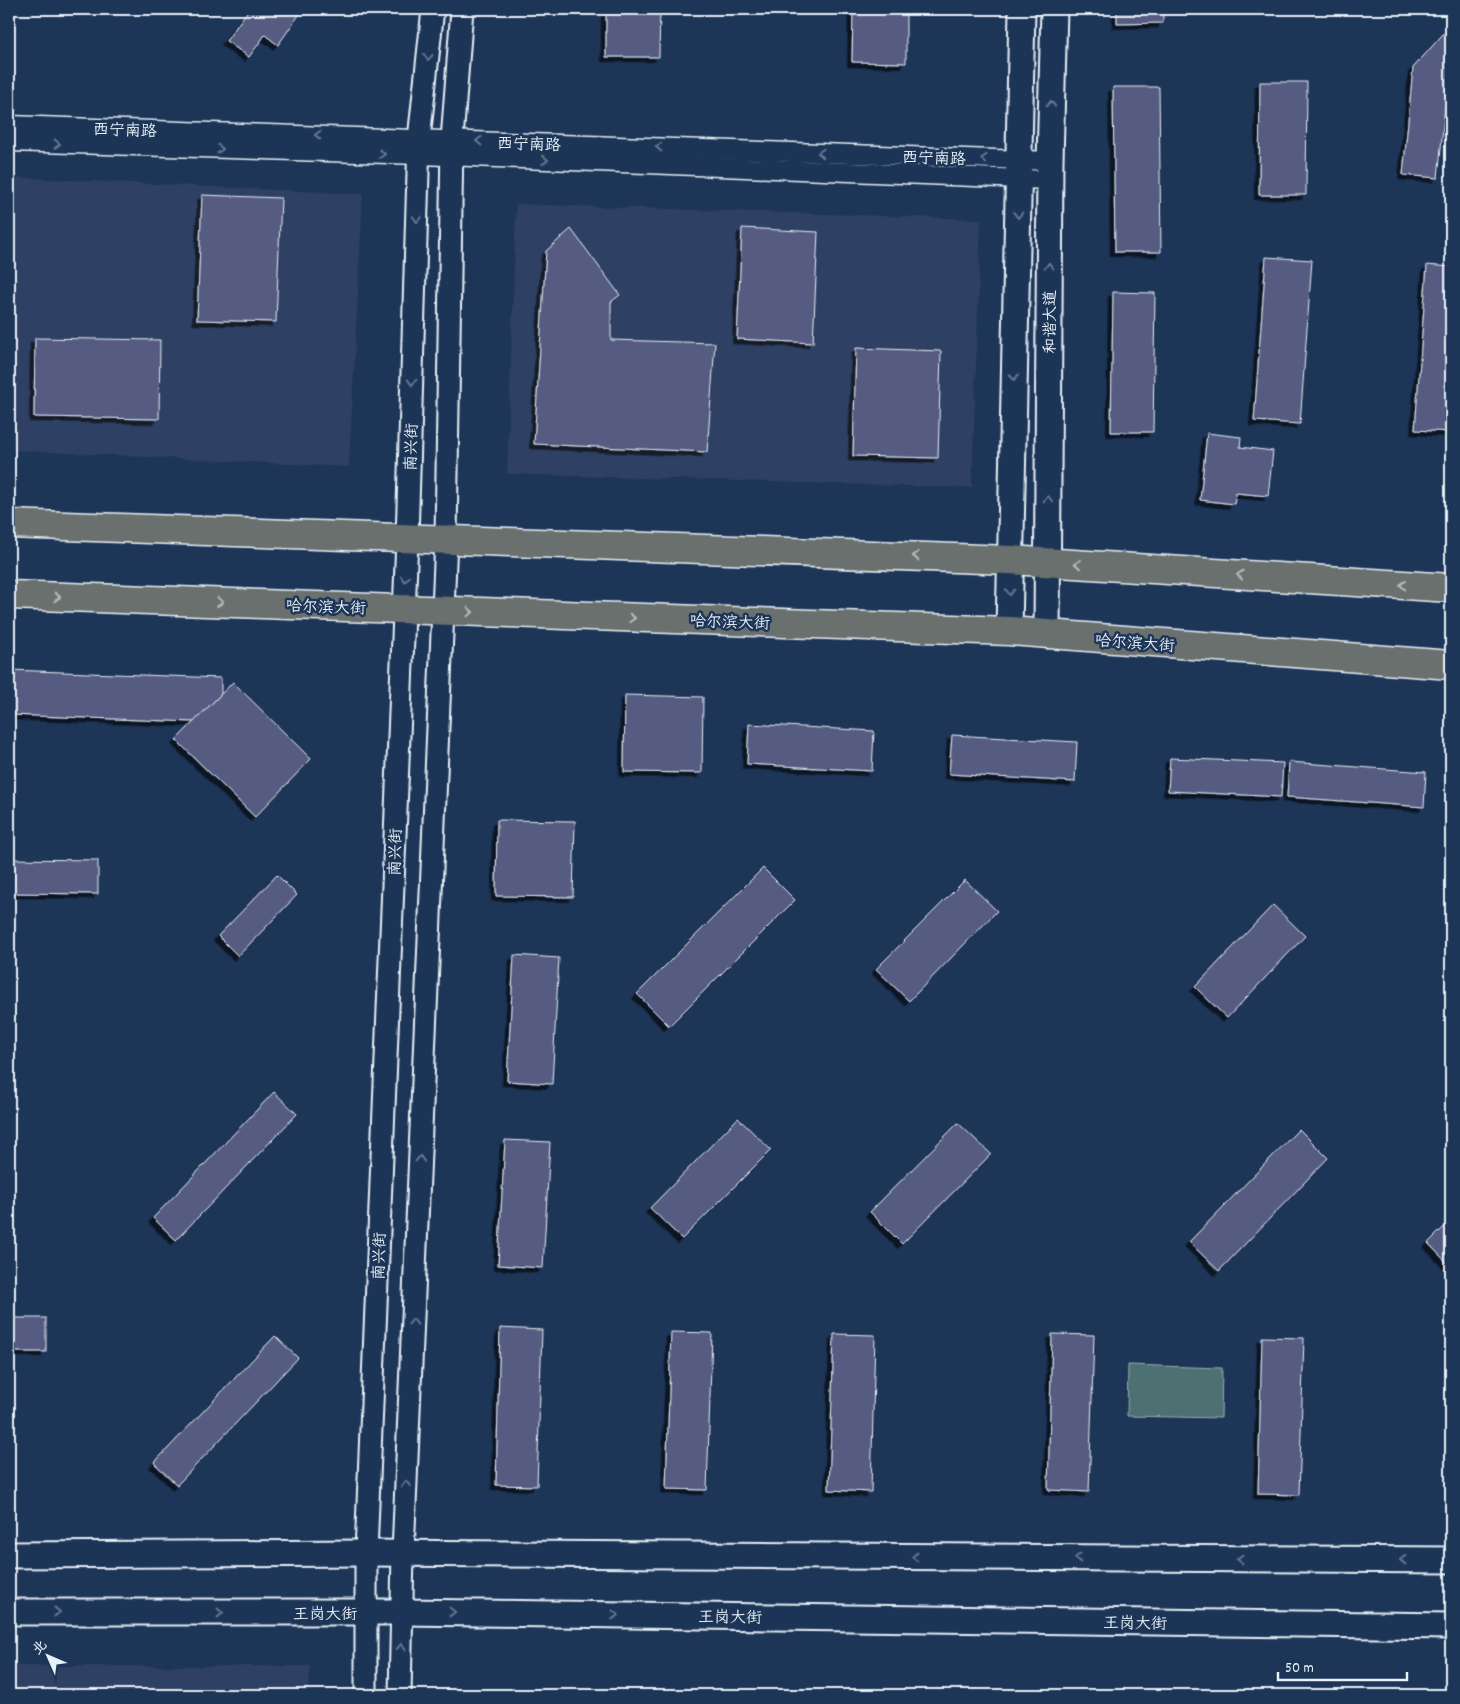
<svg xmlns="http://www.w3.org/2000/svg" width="1460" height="1704" viewBox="0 0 1460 1704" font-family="Dekko,'LXGW WenKai TC',sans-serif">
<defs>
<filter id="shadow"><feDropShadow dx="-4.5" dy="4.5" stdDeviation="0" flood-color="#0009"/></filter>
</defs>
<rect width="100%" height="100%" fill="#1d3557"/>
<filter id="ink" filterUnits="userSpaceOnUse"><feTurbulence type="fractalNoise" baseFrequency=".02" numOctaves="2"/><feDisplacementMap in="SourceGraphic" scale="10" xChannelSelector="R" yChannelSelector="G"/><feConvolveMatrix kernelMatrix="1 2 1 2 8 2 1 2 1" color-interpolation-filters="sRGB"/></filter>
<g filter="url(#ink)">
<g fill="#2e4164">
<polygon points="9,177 363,194 349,467 9,450"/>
<polygon points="516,204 981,219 972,488 507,474"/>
<polygon points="9,1666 310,1666 309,1695 9,1695"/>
</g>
<polygon fill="#4d7072" stroke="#9ab0b5" points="1128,1365 1222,1368 1221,1418 1127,1416"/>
<g fill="#575c81" stroke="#e8f1f8" filter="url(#shadow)">
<polygon points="249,9 291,9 299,15 278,45 265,35 249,57 226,41"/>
<polygon points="606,9 660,9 659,57 606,57"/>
<polygon points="853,9 906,9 906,63 852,62"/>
<polygon points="1117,9 1163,9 1163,23 1117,24"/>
<polygon points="1450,26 1451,82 1447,87 1438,178 1403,175 1413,68"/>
<polygon points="1260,82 1307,82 1306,195 1259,195"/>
<polygon points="1113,87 1159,87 1161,252 1115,252"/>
<polygon points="202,195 281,198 276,322 197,320"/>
<polygon points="742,228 818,232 813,343 737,339"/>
<polygon points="571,229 620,295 611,302 611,340 715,343 707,452 534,444 546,251"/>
<polygon points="1266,257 1312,260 1300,424 1254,421"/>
<polygon points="1427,265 1451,267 1451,432 1415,430"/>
<polygon points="1113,292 1155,293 1153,432 1111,432"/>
<polygon points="35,338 160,340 159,419 34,417"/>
<polygon points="856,348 941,351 938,458 853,456"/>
<polygon points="1207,433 1241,437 1240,447 1273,451 1268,496 1236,493 1234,504 1200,500"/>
<polygon points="9,670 221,678 221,694 194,722 9,715"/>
<polygon points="233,682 311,759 255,817 176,740"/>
<polygon points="625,695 703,697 702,773 624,772"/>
<polygon points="749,724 874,731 872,771 747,764"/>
<polygon points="952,735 1077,742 1075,782 949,774"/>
<polygon points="1170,758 1283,763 1281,797 1168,791"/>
<polygon points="1289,762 1426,772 1424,807 1287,797"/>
<polygon points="497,820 575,821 573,897 496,896"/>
<polygon points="9,859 98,860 98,894 9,893"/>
<polygon points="763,868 795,900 669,1026 637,994"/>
<polygon points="277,875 297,895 238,956 218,936"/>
<polygon points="965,880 997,911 909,1001 876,969"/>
<polygon points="1273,905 1305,936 1227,1018 1195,987"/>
<polygon points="514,955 559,958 552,1084 507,1081"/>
<polygon points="274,1092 297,1114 176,1240 153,1218"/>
<polygon points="738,1118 771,1150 682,1239 650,1208"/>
<polygon points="958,1123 991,1154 902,1244 870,1212"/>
<polygon points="1299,1129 1328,1158 1219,1271 1189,1242"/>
<polygon points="505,1140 550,1142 543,1268 498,1265"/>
<polygon points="1451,1220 1451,1267 1428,1243"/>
<rect x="9" y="1318" width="37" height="34"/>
<polygon points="500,1328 542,1330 537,1486 496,1485"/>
<polygon points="671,1332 712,1333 707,1490 666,1489"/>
<polygon points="834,1334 875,1335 871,1492 829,1490"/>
<polygon points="1052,1334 1094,1335 1089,1492 1048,1490"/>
<polygon points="275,1336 298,1358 177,1485 154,1463"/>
<polygon points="1262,1337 1304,1338 1299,1495 1258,1494"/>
</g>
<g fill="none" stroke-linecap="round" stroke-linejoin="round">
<g stroke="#e8f1f8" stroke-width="21">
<g id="minor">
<polyline points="9,125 1050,161"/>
<polyline points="9,142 419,155 1050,180"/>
</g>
</g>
<g stroke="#e8f1f8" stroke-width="25">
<g id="tertiary">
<polyline points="366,1695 366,1553 407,539 419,139 433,9"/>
<polyline points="400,1695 403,1553 446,539 452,140 462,9"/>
</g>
</g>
<g stroke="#e8f1f8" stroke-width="29">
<g id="secondary">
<polyline points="1009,631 1022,9"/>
<polyline points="1047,635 1050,161 1054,9"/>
<polyline points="9,1555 366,1553 1451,1560"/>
<polyline points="9,1612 403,1612 1451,1626"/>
</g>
</g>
<g stroke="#e8f1f8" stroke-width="31">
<g id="primary">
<polyline points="9,524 1010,560 1451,588"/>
<polyline points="9,595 1009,631 1451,665"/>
</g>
</g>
<use href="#minor" stroke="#1d3557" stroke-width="18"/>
<use href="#tertiary" stroke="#1d3557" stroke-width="21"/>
<use href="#secondary" stroke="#1d3557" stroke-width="25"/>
<use href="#primary" stroke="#6b706d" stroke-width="28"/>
</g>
<defs><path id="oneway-chevron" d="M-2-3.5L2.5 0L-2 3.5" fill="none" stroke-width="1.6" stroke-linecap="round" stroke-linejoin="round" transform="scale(1.25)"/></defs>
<g stroke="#64778f">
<use href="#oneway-chevron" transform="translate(428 57) rotate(96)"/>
<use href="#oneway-chevron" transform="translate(1051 104) rotate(-88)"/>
<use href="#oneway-chevron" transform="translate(318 135) rotate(-178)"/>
<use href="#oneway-chevron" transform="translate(479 141) rotate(-178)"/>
<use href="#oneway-chevron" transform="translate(57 144) rotate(2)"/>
<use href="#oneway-chevron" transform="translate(659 147) rotate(-178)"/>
<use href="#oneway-chevron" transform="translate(220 149) rotate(2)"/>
<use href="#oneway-chevron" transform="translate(821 153) rotate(-178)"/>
<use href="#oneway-chevron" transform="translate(382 154) rotate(2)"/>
<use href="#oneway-chevron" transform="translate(984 159) rotate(-178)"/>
<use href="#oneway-chevron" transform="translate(545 160) rotate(2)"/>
<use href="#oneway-chevron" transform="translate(1018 215) rotate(91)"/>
<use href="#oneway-chevron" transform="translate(417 219) rotate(92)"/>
<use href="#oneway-chevron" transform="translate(1049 266) rotate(-90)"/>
<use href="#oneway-chevron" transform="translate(1014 377) rotate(91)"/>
<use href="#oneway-chevron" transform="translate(412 382) rotate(92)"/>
<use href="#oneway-chevron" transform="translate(1048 499) rotate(-90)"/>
<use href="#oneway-chevron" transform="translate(405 579) rotate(93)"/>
<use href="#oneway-chevron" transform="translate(1010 592) rotate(91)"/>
<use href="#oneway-chevron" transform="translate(420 1159) rotate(-88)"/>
<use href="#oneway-chevron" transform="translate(413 1322) rotate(-88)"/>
<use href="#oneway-chevron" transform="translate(406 1484) rotate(-88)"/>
<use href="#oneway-chevron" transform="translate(915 1557) rotate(-180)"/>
<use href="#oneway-chevron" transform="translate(1078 1558) rotate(-180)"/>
<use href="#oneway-chevron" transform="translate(1240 1559) rotate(-180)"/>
<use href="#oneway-chevron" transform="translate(1403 1560) rotate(-180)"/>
<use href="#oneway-chevron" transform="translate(57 1612)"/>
<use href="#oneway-chevron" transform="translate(452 1612) rotate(1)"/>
<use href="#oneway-chevron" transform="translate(220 1613)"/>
<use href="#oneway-chevron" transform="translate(615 1615) rotate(1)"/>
<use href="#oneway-chevron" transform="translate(401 1647) rotate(-88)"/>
</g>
<g stroke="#b6bdc0">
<use href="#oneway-chevron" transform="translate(916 556) rotate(-178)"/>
<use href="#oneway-chevron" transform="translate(1078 564) rotate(-176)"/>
<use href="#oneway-chevron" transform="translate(1240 575) rotate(-176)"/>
<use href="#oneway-chevron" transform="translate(1403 585) rotate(-176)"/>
<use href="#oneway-chevron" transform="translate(57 597) rotate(2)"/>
<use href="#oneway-chevron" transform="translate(220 602) rotate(2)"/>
<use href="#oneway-chevron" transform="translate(470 612) rotate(2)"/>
<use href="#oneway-chevron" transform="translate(632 618) rotate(2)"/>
</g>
</g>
<g text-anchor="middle" stroke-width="5" stroke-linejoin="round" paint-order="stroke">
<g font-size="16" fill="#e8f1f8" stroke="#1d3557">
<text transform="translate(125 129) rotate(2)" y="6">西宁南路</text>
<text transform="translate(529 143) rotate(2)" y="6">西宁南路</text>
<text transform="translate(934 157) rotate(2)" y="6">西宁南路</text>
<text transform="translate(1049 322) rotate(-90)" y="6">和谐大道</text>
<text transform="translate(410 447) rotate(-88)" y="6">南兴街</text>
<text transform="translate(326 606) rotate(2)" y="6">哈尔滨大街</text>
<text transform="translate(730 621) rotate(2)" y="6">哈尔滨大街</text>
<text transform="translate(1135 642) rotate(4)" y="6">哈尔滨大街</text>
<text transform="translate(394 852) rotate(-88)" y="6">南兴街</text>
<text transform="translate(378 1256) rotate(-88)" y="6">南兴街</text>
<text x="325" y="1619">王岗大街</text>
<text transform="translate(730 1616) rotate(1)" y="6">王岗大街</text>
<text transform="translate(1135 1622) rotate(1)" y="6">王岗大街</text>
</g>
</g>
<rect width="1460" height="1704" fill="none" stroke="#1d3557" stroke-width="30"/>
<rect x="15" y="15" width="1430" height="1674" fill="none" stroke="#e8f1f8" stroke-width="2" filter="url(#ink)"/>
<g transform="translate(48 1656) rotate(315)" stroke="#1d3557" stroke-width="4" paint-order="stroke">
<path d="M0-4L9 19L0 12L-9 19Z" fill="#e8f1f8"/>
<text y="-8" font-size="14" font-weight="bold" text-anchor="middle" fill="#e8f1f8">北</text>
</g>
<path d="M1278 1672v8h129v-8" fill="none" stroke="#e8f1f8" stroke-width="2.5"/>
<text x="1285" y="1672" font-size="15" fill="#e8f1f8" stroke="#1d3557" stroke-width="4" paint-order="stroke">50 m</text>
</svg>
